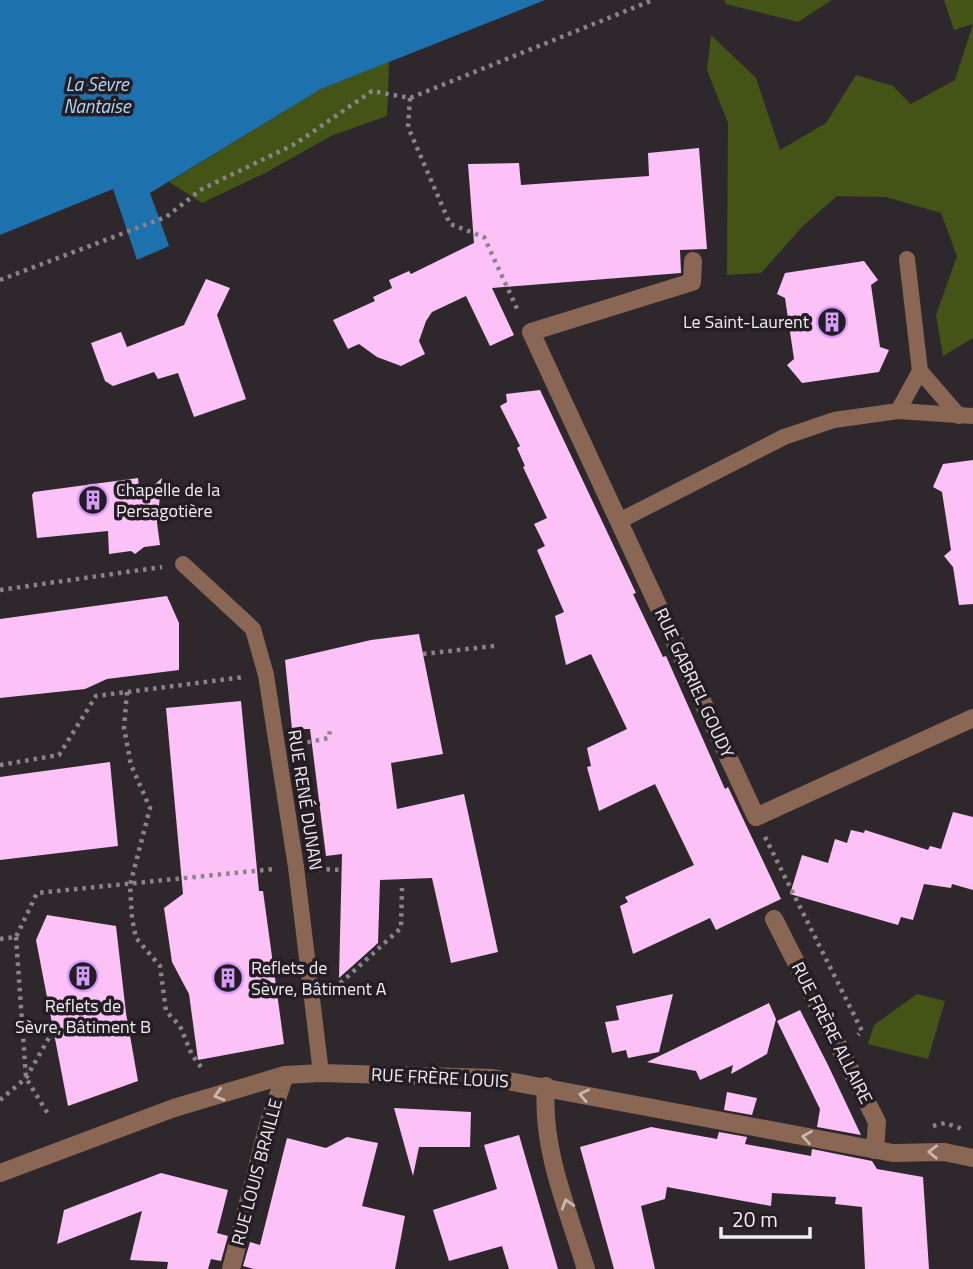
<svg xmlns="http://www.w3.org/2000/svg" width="973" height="1269" viewBox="0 0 973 1269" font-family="'Titillium Web',sans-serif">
<rect width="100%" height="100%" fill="#2e282d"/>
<g fill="#445416">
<polygon points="724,0 832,0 798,22 726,4"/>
<polygon points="944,0 973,0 973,338 943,356 936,315 957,256 941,213 886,197 837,196 803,226 761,273 727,275 728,123 707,70 711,35 756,78 780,150 826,123 856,75 893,86 911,104 955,80 973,24 954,30"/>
<polygon points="389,62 387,116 331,136 265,173 202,203 169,182 321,89"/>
<polygon points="917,994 945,1001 928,1059 868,1044 874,1025"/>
</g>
<polygon fill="#1d72ad" points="0,0 545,0 321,89 150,193 169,246 137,260 113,189 0,235"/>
<g fill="#fcc2f8">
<polygon points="699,148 707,249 680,250 681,273 492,288 514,335 490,346 466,296 432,312 426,321 419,341 425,354 401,366 377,357 359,344 348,349 333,320 375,301 373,297 392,288 389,280 409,271 411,274 474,243 468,164 519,163 521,185 649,176 648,153"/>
<polygon points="864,261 878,280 871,285 880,347 889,350 879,372 802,383 787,365 794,359 785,298 777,294 785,273"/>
<polygon points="206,279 230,288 217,315 246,399 194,417 178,373 158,379 154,372 113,386 105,381 91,343 121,332 127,347 184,325"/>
<polygon points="540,390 636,593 633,594 663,657 666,656 725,789 728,787 781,899 716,930 710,918 633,954 620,906 628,902 625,897 694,865 655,784 599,811 587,767 591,766 587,748 627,729 591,654 566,665 555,616 564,612 537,550 545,546 534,524 547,518 523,467 525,466 517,448 520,446 500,406 507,402 506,394"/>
<polygon points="973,460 973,604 959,605 953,567 944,556 951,550 942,492 933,487 943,464"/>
<polygon points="138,478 140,498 162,478 157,523 160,545 144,547 135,554 131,551 109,554 108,531 37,538 32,495 34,492"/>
<polygon points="167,596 179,623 179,670 107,679 85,689 0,698 0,619"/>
<polygon points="419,634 443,754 391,763 397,809 464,794 498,952 451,963 432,878 380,880 378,943 339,978 342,854 326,856 310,729 292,729 285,660 371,640"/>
<polygon points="241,701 259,891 263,891 284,1044 198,1060 189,994 172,962 164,908 183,894 166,708"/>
<polygon points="110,762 118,846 0,860 0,777"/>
<polygon points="953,812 973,817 973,890 952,884 951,888 924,884 913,920 901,917 898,925 790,894 802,855 828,863 835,839 847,843 851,830 864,833 865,830 928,850 930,846 941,849"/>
<polygon points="47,915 116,926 126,1013 138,1081 68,1106 36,940"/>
<polygon points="673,994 659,1052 628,1058 626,1050 612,1053 605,1022 619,1020 616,1006"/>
<polygon points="769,1003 776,1019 767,1054 731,1074 733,1065 700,1080 696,1071 647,1062"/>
<polygon points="800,1010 828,1065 861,1135 817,1127 820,1109 777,1021"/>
<polygon points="727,1092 757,1098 752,1115 724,1110"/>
<polygon points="394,1108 471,1112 470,1147 419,1147 413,1176"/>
<polygon points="651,1127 717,1139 719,1132 747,1137 745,1144 811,1156 812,1149 872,1161 877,1169 923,1177 929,1269 865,1269 862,1207 835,1204 836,1197 772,1193 771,1206 667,1187 665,1199 641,1206 655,1269 614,1269 580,1147"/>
<polygon points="519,1135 558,1269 509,1269 502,1246 449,1261 433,1210 497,1189 484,1145"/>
<polygon points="347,1137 378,1143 362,1206 405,1216 395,1269 254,1269 243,1266 250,1242 260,1245 287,1138 326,1148"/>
<polygon points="161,1173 228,1190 217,1233 228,1236 221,1261 211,1259 208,1269 167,1269 168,1262 130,1260 142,1211 57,1244 64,1210"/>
</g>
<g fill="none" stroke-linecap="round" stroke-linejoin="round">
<g stroke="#8a8489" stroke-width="4.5" stroke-dasharray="3.5 5" stroke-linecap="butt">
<polyline points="410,98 408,127 450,224 484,237 519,313"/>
<polyline points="0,280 166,217 202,189 295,144 372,91 410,98 653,0"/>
<polyline points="0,590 162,567"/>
<polyline points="423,654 494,646"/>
<polyline points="127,692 124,728 131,765 150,808 130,885 132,918 136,938 160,966 166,1011 180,1026 192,1055 204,1071"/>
<polyline points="299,744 329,738 330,729"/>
<polyline points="0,765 59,755 96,696 244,677"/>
<polyline points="765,837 862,1031 858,1035"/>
<polyline points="318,869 342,870"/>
<polyline points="16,937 26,1078 48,1114"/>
<polyline points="0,939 16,937 37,893 274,869"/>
<polyline points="334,989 401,928 402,888"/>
<polyline points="0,1100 26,1078 54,1029"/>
<polyline points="933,1126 945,1123 965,1130"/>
</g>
<g stroke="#8a6654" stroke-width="16">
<polyline points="907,259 920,371 959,416"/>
<polyline points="898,411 920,371"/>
<polyline points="619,521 784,437 834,420 898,411 973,416"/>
<polyline points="183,564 253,629 266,675 296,867 321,1073"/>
</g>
<g stroke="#8a6654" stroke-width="18">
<polyline points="693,261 692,282 531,332 756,817 973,718"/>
<polyline points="774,919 877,1122 875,1150"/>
<path d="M546,1086C541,1149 568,1210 586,1269"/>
<polyline points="0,1173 174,1108 285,1075 321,1073 492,1078 893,1153 944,1152 973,1158"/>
<polyline points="231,1269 268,1125 285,1075"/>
</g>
</g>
<defs><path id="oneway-chevron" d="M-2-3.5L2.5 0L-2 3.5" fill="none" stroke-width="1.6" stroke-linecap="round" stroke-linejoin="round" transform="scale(1.75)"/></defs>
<g stroke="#c8b7b2">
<use href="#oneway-chevron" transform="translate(219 1095) rotate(164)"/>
<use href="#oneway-chevron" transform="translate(584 1095) rotate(-168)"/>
<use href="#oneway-chevron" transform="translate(807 1137) rotate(-170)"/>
<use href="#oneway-chevron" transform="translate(933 1152) rotate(-179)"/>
<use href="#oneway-chevron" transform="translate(567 1204) rotate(-107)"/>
</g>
<defs>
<g id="building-ring" transform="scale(1.575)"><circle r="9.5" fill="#241e24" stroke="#d59cfb" stroke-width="1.5"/><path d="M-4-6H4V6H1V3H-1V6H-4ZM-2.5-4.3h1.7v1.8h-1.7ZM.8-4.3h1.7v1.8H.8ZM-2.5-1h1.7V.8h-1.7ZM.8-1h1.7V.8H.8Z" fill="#d59cfb"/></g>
</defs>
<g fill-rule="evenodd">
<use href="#building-ring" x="832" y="322"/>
<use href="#building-ring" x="93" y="500"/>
<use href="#building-ring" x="83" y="976"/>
<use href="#building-ring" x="228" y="978"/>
</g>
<g text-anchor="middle" stroke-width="7" stroke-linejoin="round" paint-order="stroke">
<g font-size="18" fill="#f2edf1" stroke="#241e24" text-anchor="start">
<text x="809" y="328" text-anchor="end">Le Saint-Laurent</text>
<text x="116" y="496">Chapelle de la<tspan x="116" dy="21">Persagotière</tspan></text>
<text x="251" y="974">Reflets de<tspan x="251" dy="21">Sèvre, Bâtiment A</tspan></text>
<text x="83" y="1012" text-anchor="middle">Reflets de<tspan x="83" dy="21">Sèvre, Bâtiment B</tspan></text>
</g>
<g font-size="18" fill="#f2edf1" stroke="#241e24">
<text transform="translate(694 683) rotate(65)" y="6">RUE GABRIEL GOUDY</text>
<text transform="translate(305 800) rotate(81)" y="6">RUE RENÉ DUNAN</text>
<text transform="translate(832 1033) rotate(63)" y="6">RUE FRÈRE ALLAIRE</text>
<text transform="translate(440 1078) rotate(3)" y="6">RUE FRÈRE LOUIS</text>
<text transform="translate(257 1172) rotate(-75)" y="6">RUE LOUIS BRAILLE</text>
</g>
<g font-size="19" font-style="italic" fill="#b1d7f7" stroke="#241e24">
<text x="97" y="91">La Sèvre<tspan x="97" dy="22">Nantaise</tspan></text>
</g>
</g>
<path d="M721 1227v10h89v-10" fill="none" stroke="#f2edf1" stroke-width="3.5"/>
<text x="732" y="1227" font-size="21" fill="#f2edf1" stroke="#241e24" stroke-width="5" paint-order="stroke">20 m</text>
</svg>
